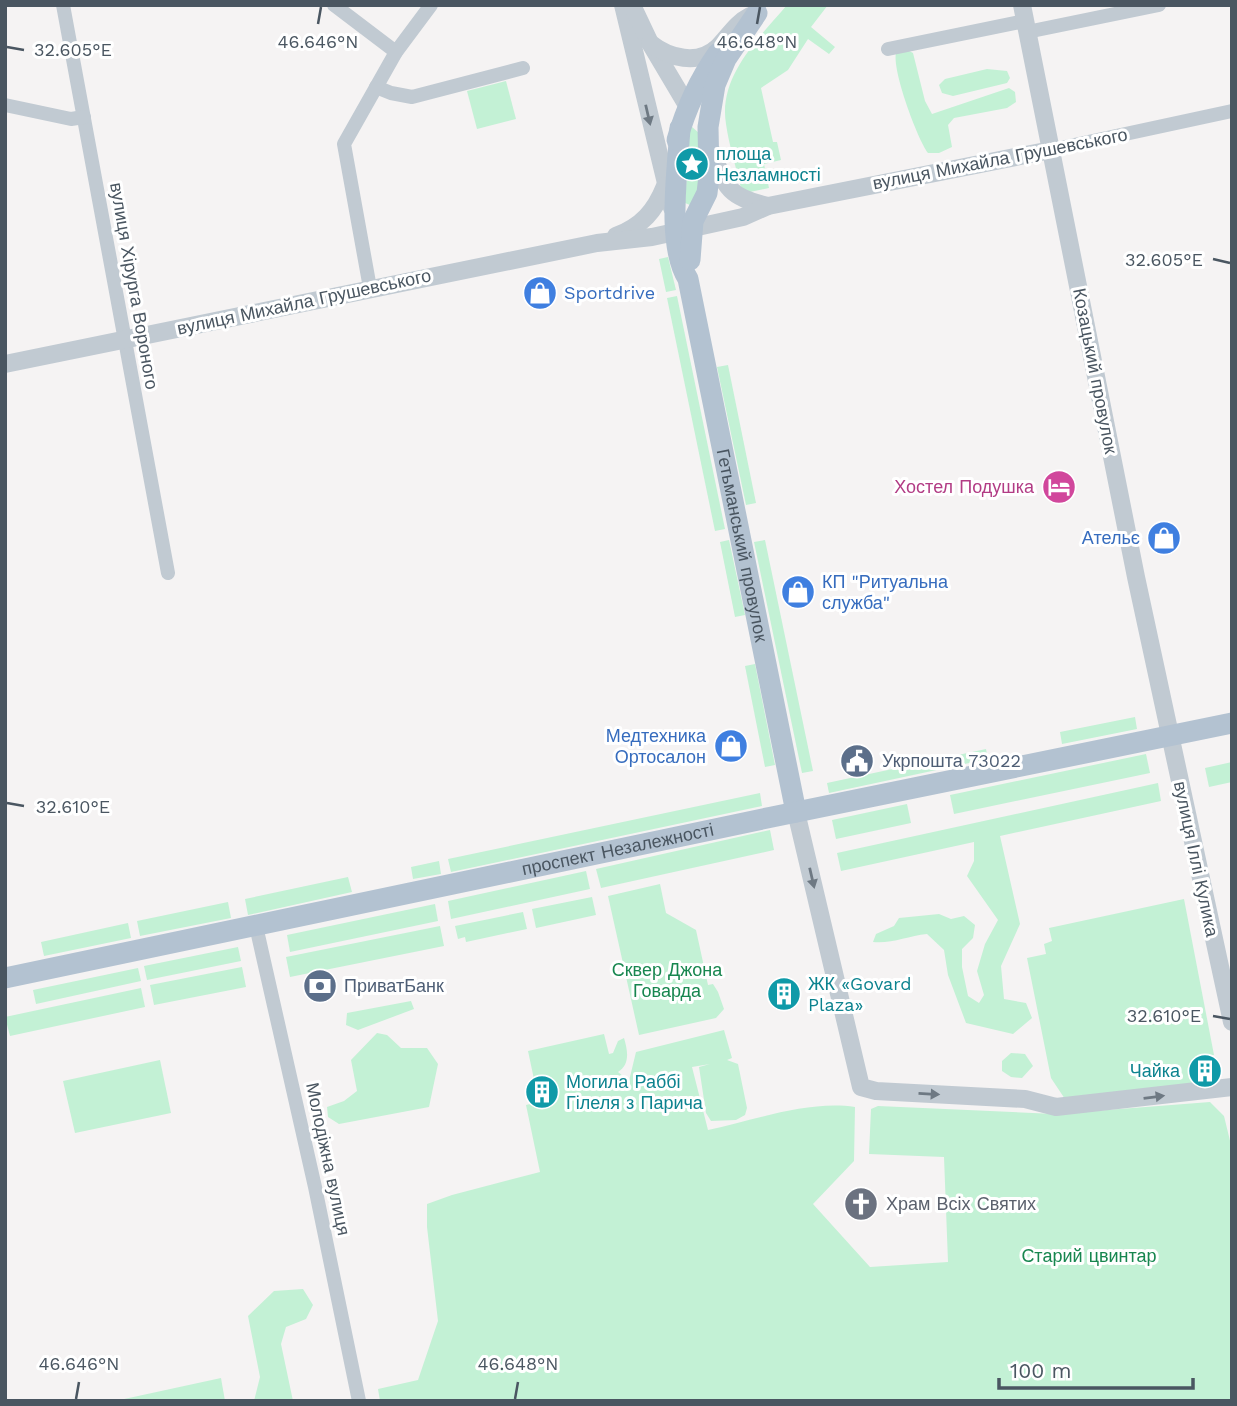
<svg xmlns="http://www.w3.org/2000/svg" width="1237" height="1406" viewBox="0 0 1237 1406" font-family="'Work Sans',sans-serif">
<rect width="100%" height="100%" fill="#f5f3f3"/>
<g fill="#c3f1d5">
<path d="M787,5H828L811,27L835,47L829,54L808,39L788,70L761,88L773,142H777L781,160L764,164L769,188L750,192L741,188C736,167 729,145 726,124C718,76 759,38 787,5Z"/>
<path d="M905,49L913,53L925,101L932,114L1009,88L1015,92L1016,102L1007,108L954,118L948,125L952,147L939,153H928C917,138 892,70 896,53Z"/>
<polygon points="987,69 1007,71 1010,78 1007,83 953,96 942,93 939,85 945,79"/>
<polygon points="506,81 516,119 477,129 467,91"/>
<polygon points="692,127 699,133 701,141 698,192 690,205 685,203 690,128"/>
<polygon points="668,257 676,290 666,292 659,259"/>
<polygon points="677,296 725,529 715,531 667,298"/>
<polygon points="728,365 756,503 746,505 717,367"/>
<polygon points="729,540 745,615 735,617 720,542"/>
<polygon points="765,540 813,771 802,773 754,542"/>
<polygon points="755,664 775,765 765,767 745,666"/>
<polygon points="1135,717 1137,729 1062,744 1060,732"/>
<polygon points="986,749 988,759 829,793 827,783"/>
<polygon points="1146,754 1150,773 954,814 950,795"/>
<polygon points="1232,762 1232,782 1209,787 1205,768"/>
<path d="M1158,783L1161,801L1000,836L1020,924L1001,966L1004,999L1026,1003L1032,1018L1013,1034L966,1023L948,975L944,950L927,934C908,936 891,944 873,942L876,934L894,926L899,918L939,914L951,919L964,916L975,925L973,938L962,949V967L968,996L979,1003L984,995L977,971L985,944L998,920L967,876L974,861V842L841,871L837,853Z"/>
<polygon points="760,793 762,806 451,872 448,859"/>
<polygon points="907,804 911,823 836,839 832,820"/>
<polygon points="770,830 774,850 601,888 596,869"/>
<polygon points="439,861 441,874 413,879 411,867"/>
<polygon points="586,871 590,889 451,919 448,901"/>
<polygon points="348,877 352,892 248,915 245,899"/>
<polygon points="660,884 666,913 696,930 708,985 713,984 718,992 724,1009 716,1018 639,1035 608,896"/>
<polygon points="592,897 596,915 536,928 532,909"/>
<polygon points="1184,899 1214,1055 1191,1060 1196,1085 1065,1099 1051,1078 1027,958 1046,954 1044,944 1052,941 1049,928"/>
<polygon points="228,902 231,918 140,936 137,921"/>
<polygon points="435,904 438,921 290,952 287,935"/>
<polygon points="523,912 527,929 466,942 465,937 458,939 455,926"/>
<polygon points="128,923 131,938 44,956 41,942"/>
<polygon points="440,926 444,946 290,977 286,957"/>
<polygon points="238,947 241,961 147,980 144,966"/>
<polygon points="242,967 246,987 154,1005 150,985"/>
<polygon points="138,968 141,981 36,1004 33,990"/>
<polygon points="141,988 145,1007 10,1036 5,1017"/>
<polygon points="411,1001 414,1009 358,1030 346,1025 347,1013"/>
<path d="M724,1030L732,1058L727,1060L738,1064L747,1108L745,1115L736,1120L711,1121L706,1113L699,1067L710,1064L692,1067L708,1130C754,1120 809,1100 855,1107L854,1161L813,1204L870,1267L948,1262L944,1157L869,1154L871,1109L878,1106L1055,1114L1210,1102L1224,1116L1232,1149V1401H380L378,1389L418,1380L438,1321L427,1227V1204L452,1195L540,1172L526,1105L554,1098L551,1080L535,1084L528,1051L604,1034L609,1054L613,1053L618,1041L624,1038C628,1051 630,1065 618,1072L629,1081L636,1052Z"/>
<polygon points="377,1033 387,1035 401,1048 427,1048 438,1064 429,1107 339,1124 328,1117 327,1107 344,1101 357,1091 351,1060"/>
<polygon points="1011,1053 1025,1054 1033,1066 1022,1078 1011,1077 1002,1071 1002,1061"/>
<polygon points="160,1060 171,1113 75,1133 63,1081"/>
<polygon points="303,1289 313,1305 306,1319 286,1327 281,1344 293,1401 254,1401 260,1377 248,1316 274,1291"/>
<polygon points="221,1378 225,1401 115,1401"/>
</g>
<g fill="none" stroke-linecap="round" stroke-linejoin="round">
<g stroke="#c1cad2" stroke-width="14">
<polyline points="63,5 168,573"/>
<polyline points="334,5 396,52"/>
<polyline points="1027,32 1159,5"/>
<polyline points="888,49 1025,21"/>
<polyline points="376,87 391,93 412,97 523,68"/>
<polyline points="5,105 71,119 84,117"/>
<polyline points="1051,150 1232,111"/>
<polyline points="370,288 344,144 396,52 431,5"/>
<polyline points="256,926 315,1187 359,1401"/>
</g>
<g stroke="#c1cad2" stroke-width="18">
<polyline points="623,5 672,208"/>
<polyline points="632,5 650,43 688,107"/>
<polyline points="1022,5 1136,577 1232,1022"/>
<path d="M650,43C669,58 698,66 718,47C729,36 736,23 750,16"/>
<path d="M713,153C724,188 731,198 768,206"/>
<path d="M616,236C642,226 655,211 665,186"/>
<polyline points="5,364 597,243 652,237 743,217 768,206 1051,150"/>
<polyline points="796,812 861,1087 876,1091 1025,1099 1056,1107 1232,1087"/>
</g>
<g stroke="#b3c2d1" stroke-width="21">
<path id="s1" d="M680,128C678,168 666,245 688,279L796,812"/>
<path d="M677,140C686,108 699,80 718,53"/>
<polyline points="690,260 693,221 707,193 709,176 708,127 715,85 726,59 757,13"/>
<path id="s2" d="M5,978L772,817L1232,723"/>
</g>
</g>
<defs><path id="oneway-solid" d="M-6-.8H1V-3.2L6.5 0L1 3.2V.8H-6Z" transform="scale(1.75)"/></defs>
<g fill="#6e7983">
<use href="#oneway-solid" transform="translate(648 115) rotate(77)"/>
<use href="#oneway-solid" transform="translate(812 878) rotate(77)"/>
<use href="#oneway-solid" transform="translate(929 1094) rotate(3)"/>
<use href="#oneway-solid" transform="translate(1154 1097) rotate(-7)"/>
</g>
<path fill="none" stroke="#4a5661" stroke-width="2.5" d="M318,24L321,7M757,24L760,7M7,47L24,50M1213,259L1230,263M7,803L24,806M1213,1016L1230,1019M76,1399L79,1382M515,1399L518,1382"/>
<defs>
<g id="sight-disc" transform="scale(1.75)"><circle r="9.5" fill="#0f9aa8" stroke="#fff"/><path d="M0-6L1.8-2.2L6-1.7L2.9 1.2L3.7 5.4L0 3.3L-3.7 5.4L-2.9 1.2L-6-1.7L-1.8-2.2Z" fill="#fff"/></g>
<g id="shop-disc" transform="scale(1.75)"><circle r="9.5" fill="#3f7fe0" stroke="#fff"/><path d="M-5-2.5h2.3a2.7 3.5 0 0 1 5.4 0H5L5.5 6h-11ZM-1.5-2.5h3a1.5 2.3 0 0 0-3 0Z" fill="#fff"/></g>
<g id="hotel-disc" transform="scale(1.75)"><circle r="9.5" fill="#d1479c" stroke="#fff"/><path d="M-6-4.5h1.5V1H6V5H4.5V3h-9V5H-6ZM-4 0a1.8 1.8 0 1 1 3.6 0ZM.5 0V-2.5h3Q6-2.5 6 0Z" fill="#fff"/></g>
<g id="civic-disc" transform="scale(1.75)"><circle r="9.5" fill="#5c6f8a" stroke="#fff"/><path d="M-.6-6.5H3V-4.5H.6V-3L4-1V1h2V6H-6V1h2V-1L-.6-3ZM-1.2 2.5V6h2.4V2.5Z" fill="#fff"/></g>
<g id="bank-disc" transform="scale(1.75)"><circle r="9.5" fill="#5c6f8a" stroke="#fff"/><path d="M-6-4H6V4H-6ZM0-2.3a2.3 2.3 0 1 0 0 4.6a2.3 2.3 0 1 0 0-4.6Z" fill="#fff"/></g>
<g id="building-disc" transform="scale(1.75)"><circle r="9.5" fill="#0f9aa8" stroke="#fff"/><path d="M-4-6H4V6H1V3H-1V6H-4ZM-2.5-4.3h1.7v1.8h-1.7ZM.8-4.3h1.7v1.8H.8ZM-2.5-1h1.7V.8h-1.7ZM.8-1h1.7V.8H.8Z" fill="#fff"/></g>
<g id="church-disc" transform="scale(1.75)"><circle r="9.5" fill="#6b7280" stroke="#fff"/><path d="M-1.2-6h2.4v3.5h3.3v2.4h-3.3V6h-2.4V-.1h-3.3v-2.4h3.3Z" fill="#fff"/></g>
</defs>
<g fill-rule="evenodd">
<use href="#sight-disc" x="692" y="164"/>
<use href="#shop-disc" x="540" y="293"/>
<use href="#hotel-disc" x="1059" y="487"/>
<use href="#shop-disc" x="1164" y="538"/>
<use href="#shop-disc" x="798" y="592"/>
<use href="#shop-disc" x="731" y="746"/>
<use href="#civic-disc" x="857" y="761"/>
<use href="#bank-disc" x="320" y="986"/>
<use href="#building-disc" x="784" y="994"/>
<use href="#building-disc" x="1205" y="1071"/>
<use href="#building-disc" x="542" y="1092"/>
<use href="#church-disc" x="861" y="1204"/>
</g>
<g text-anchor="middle" stroke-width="6" stroke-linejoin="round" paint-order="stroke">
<g font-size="18" fill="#0d838f" stroke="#fff" text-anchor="start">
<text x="716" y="160">площа<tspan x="716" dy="21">Незламності</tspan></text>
<text x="808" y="990">ЖК «Govard<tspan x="808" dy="21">Plaza»</tspan></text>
<text x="1180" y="1077" text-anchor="end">Чайка</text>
<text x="566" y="1088">Могила Раббі<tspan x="566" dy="21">Гілеля з Парича</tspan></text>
</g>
<g font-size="18" fill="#4a5661" stroke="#fff">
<text transform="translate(1000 159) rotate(-11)" y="6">вулиця Михайла Грушевського</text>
<text transform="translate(134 286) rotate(80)" y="6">вулиця Хірурга Вороного</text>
<text transform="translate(304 302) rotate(-12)" y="6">вулиця Михайла Грушевського</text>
<text transform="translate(1095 371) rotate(79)" y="6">Козацький провулок</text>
<text dy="6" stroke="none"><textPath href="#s1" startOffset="425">Гетьманський провулок</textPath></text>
<text dy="6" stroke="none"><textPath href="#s2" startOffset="626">проспект Незалежності</textPath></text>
<text transform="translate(1196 859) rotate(78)" y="6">вулиця Іллі Кулика</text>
<text transform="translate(328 1159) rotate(78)" y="6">Молодіжна вулиця</text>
</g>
<g font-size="18" fill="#366cbe" stroke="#fff" text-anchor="start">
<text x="564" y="299">Sportdrive</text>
<text x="1140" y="544" text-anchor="end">Ательє</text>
<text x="822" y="588">КП "Ритуальна<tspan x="822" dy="21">служба"</tspan></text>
<text x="706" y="742" text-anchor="end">Медтехника<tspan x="706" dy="21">Ортосалон</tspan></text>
</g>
<g font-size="18" fill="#b23c85" stroke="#fff" text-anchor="end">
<text x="1034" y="493">Хостел Подушка</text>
</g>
<g font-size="18" fill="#4e5e75" stroke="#fff" text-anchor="start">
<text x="882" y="767">Укрпошта 73022</text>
<text x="344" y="992">ПриватБанк</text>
</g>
<g font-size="18" fill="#17864f" stroke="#fff">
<text x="667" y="976">Сквер Джона<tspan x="667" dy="21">Говарда</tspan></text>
<text x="1089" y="1262">Старий цвинтар</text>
</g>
<g font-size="18" fill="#5b616d" stroke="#fff" text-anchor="start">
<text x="886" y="1210">Храм Всіх Святих</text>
</g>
</g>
<g font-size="18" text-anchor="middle" fill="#4a5661" stroke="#fff" stroke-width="6" stroke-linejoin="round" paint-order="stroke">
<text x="318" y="48">46.646°N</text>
<text x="757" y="48">46.648°N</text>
<text x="73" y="56">32.605°E</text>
<text x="1164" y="266">32.605°E</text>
<text x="73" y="813">32.610°E</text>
<text x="1164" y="1022">32.610°E</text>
<text x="79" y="1370">46.646°N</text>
<text x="518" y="1370">46.648°N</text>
</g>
<rect width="1237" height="1406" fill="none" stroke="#4a5661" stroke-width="14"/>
<path d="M999 1378v10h194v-10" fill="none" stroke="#4a5661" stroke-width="3.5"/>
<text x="1010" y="1378" font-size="21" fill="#4a5661" stroke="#ffffff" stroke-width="5" paint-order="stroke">100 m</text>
</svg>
